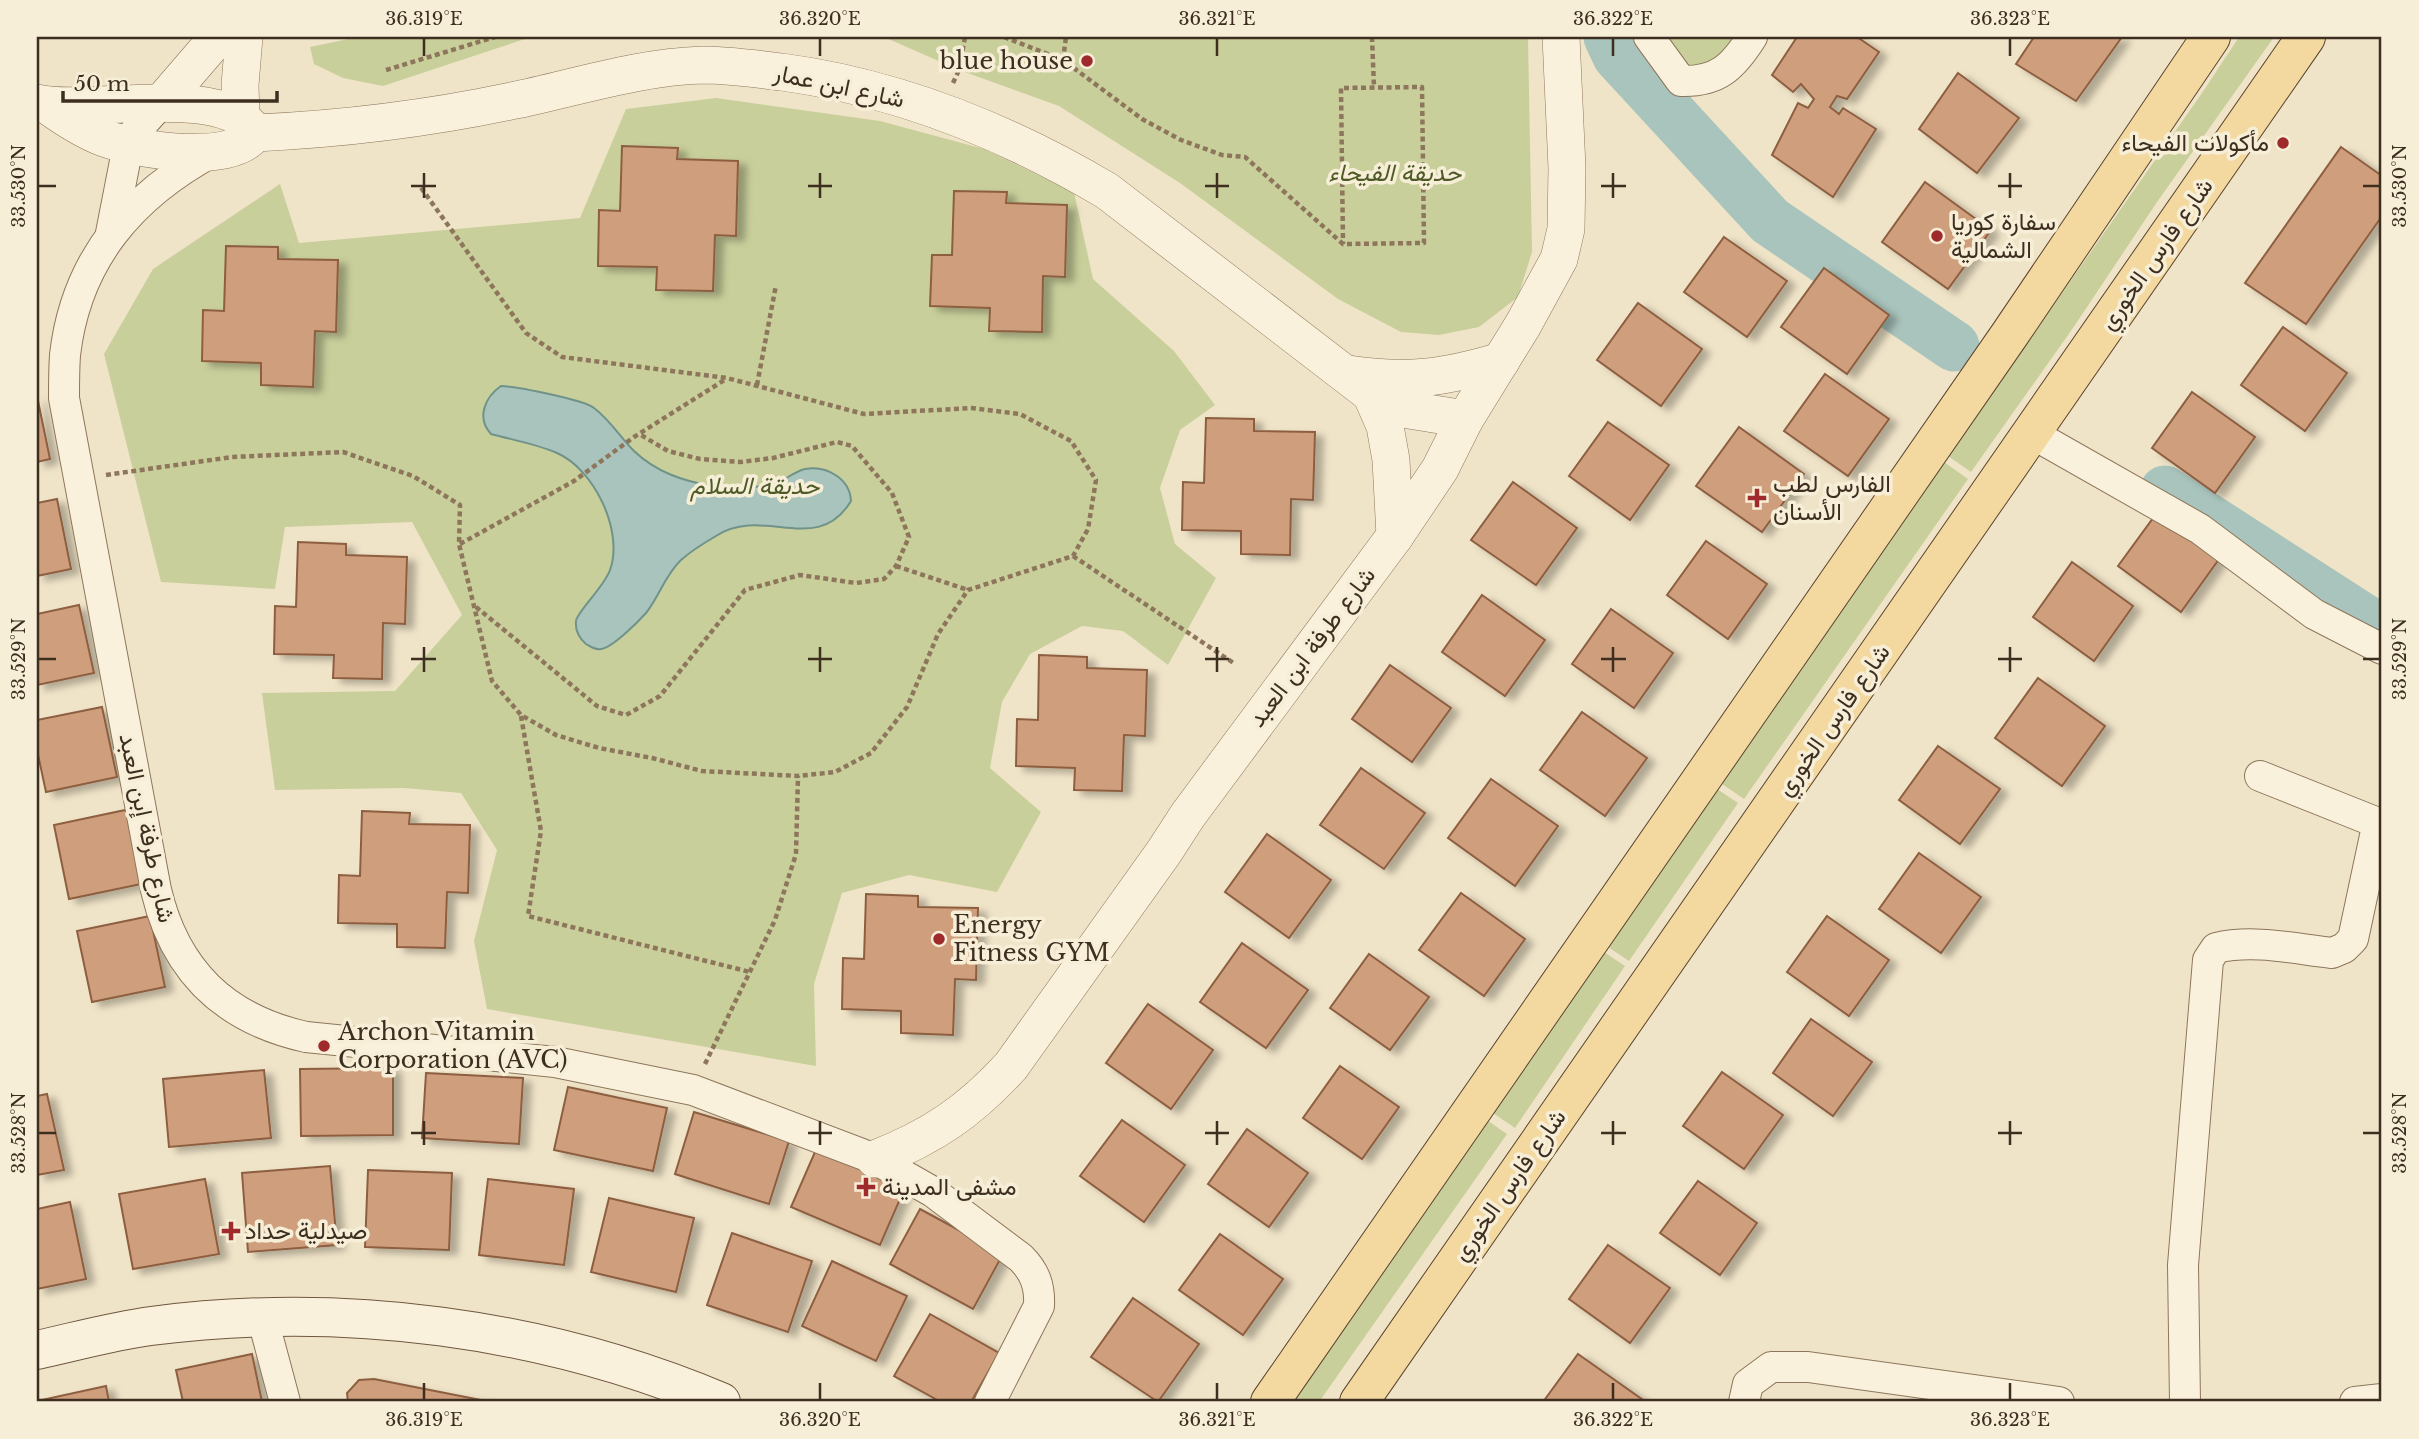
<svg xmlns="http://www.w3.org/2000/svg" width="2419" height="1439" viewBox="0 0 2419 1439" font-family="'Libre Baskerville',Vazirmatn,serif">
<defs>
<filter id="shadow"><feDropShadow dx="8" dy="4.5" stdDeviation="3.5" flood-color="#0004"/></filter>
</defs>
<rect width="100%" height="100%" fill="#f0e4c8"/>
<g fill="#c9cf9b">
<polygon points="358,37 531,37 383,86 343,78 314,64 310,47"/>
<polygon points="884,37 1528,37 1532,252 1518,297 1479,327 1439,335 1401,332 1338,299 1180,183 1059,106 959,70"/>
<polygon points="1664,37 1739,37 1735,44 1693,73"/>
<polygon points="2239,37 2274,37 2157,202 2073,328 1971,472 1948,456 2202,93"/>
<polygon points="716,98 880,121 984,149 1074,192 1093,279 1174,351 1215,405 1180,430 1160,488 1175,544 1216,578 1168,665 1123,631 1082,626 1030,654 1002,702 990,768 1041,812 997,892 909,875 842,893 814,984 816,1066 487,1009 474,941 497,850 461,793 404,788 275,790 262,693 395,691 462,615 412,522 285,527 275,589 161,582 104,354 153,269 280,184 299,243 580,218 626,109"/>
<polygon points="1944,462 1968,479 1744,799 1719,782"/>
<polygon points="1714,787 1738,803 1629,961 1605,945"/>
<polygon points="1601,950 1625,966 1515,1128 1490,1111"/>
<polygon points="1484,1118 1507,1134 1319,1402 1285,1402"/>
</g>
<path fill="#a9c4bc" stroke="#6f938a" stroke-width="2" d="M501,386C514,386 585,400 594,408C610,420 621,438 634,451C656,472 683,481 712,486C729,489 754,488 771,485C783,482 793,472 805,469C827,465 850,479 851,501C817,557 764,505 716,536C704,543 691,551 681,560C665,575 659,597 646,613C638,622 612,648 601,649C595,650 591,647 586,644C579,638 575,631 576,621C577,612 604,587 610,570C624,531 594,469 557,453C536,444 513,440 491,434C476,418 485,397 501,386Z"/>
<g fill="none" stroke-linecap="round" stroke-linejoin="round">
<g stroke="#a9c4bc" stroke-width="51">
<polyline points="1609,37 1618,56 1770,221 1954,346"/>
<polyline points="2165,491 2382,631"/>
</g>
</g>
<g fill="#cf9f7d" stroke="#8d5f41" stroke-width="2" filter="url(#shadow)">
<polygon points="1797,37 1857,37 1879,52 1847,99 1837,96 1830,107 1839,114 1843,108 1876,129 1833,197 1772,155 1798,103 1808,108 1814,99 1801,84 1793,92 1772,75"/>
<polygon points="2034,37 2122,37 2076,101 2016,64"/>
<polygon points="1958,73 2019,118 1977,173 1919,129"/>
<polygon points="622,146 678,148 677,159 738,161 736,236 715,235 713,291 656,290 657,267 598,266 599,210 620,211"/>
<polygon points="2341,147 2382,176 2382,216 2306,324 2245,283"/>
<polygon points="1925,182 1991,230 1948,289 1882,242"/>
<polygon points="954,191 1007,192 1006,203 1067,205 1065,277 1043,276 1042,332 989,331 990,308 930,306 932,255 952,255"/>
<polygon points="1724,237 1787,281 1747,337 1684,292"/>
<polygon points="226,246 278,247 278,259 338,260 336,332 315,331 313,387 261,385 261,363 202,361 203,310 224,311"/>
<polygon points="1824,268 1889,315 1847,374 1781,327"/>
<polygon points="1638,303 1702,349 1661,406 1597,360"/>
<polygon points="2283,327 2347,373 2305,431 2241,385"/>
<polygon points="1825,374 1889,419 1848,476 1784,431"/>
<polygon points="2192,392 2255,437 2215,493 2152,448"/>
<polygon points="37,396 50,459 37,462"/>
<polygon points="1206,418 1254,419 1254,431 1315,432 1313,500 1291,499 1290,555 1241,554 1241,531 1182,530 1183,482 1204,483"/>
<polygon points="1608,422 1669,465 1630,520 1569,476"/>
<polygon points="1739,427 1804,474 1762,532 1696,486"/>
<polygon points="1513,482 1577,528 1536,585 1471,540"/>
<polygon points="57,499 71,569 37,576 37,503"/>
<polygon points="2159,510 2222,555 2181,612 2118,566"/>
<polygon points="1706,541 1767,584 1728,639 1667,595"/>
<polygon points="298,542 346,544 346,555 407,557 405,624 383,623 382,679 333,678 334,655 274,654 275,606 296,607"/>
<polygon points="2072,562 2133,606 2094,661 2033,617"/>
<polygon points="1482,595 1545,640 1505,696 1442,652"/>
<polygon points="79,605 94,673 37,685 37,614"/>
<polygon points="1611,609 1673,653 1634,708 1572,664"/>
<polygon points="1039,655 1087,657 1087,668 1147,670 1145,736 1124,735 1122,791 1074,790 1075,768 1016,766 1017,719 1038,720"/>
<polygon points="1390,665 1451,708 1412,762 1352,719"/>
<polygon points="2038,678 2105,726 2062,786 1995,738"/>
<polygon points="102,707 117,777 46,792 37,750 37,720"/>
<polygon points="1582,712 1647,758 1605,816 1540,770"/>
<polygon points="1938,746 2000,789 1960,844 1899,800"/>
<polygon points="1361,768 1425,813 1384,869 1320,825"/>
<polygon points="1491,779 1558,826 1515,886 1448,838"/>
<polygon points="130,809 146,883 69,899 54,825"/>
<polygon points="362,811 410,813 409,824 470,825 468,893 447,892 445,948 397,947 397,924 338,923 339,875 360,876"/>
<polygon points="1267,834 1331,880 1289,938 1225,892"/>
<polygon points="1919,853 1981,897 1941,953 1879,909"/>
<polygon points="1461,893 1525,939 1484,996 1419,950"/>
<polygon points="866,894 918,896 918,907 978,908 976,980 955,979 953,1035 901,1033 901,1011 842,1009 843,958 864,959"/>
<polygon points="150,916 165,987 92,1002 77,931"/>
<polygon points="1827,916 1889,960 1849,1016 1787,972"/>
<polygon points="1242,943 1308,990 1266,1048 1200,1002"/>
<polygon points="1369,954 1429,997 1390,1050 1330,1008"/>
<polygon points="1148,1004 1213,1050 1171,1109 1106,1063"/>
<polygon points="1811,1019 1872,1062 1833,1116 1773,1073"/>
<polygon points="1340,1066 1399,1107 1362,1159 1303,1118"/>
<polygon points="393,1068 393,1135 301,1136 300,1069"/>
<polygon points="264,1070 271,1138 169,1147 163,1079"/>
<polygon points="1722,1072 1783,1115 1744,1169 1683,1126"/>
<polygon points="426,1073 523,1078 519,1144 422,1138"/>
<polygon points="568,1087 667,1108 653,1171 554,1150"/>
<polygon points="47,1094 64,1170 37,1175 37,1096"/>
<polygon points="694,1112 789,1141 769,1204 675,1174"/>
<polygon points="1122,1120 1185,1165 1144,1222 1080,1176"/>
<polygon points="1247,1129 1308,1173 1269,1227 1208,1184"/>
<polygon points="818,1145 907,1183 880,1245 791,1207"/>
<polygon points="330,1166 337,1245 248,1252 242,1173"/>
<polygon points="368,1170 452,1173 449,1250 365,1247"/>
<polygon points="205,1179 219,1254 133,1269 119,1194"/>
<polygon points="488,1179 574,1189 564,1265 479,1255"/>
<polygon points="1698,1181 1757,1223 1720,1275 1660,1233"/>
<polygon points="609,1198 694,1218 676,1292 591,1272"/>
<polygon points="70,1202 86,1279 37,1289 37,1209"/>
<polygon points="920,1209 1003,1254 973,1309 890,1264"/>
<polygon points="732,1233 812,1261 788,1332 707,1305"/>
<polygon points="1220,1234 1283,1279 1243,1335 1179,1290"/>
<polygon points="1608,1245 1670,1288 1630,1343 1569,1299"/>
<polygon points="832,1261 907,1296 876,1361 802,1326"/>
<polygon points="1133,1298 1199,1344 1158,1402 1091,1357"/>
<polygon points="930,1314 999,1353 971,1402 941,1402 894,1376"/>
<polygon points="252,1354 262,1402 183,1402 176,1370"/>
<polygon points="1578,1354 1643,1400 1641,1402 1543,1402"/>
<polygon points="374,1379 491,1402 348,1402 347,1393 359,1380"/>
<polygon points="106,1386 109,1402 37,1402 37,1401"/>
</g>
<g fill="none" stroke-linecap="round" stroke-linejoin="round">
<g stroke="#8d765c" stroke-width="32">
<g id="minor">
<path d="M1649,37L1681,81C1718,82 1733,67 1752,37"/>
<path d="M214,151C132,195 76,259 65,355C64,369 64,384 64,398L156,890C175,971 225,1019 306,1037L555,1062L693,1090L875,1159L933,1192L1021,1258C1035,1272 1040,1286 1039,1306L990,1402"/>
<polyline points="111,233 128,146 135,132 162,102"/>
<polyline points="2031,433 2200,529 2314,614 2382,649"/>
<polyline points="262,1316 285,1402"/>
<polyline points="1744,1402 1748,1384 1771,1367 1808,1367 2059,1402"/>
<path d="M2185,1402L2183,1265L2208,960L2216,948C2254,939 2295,949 2332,953L2344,948L2353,939L2376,831L2373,821L2260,776"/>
<polyline points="2355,1402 2382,1399"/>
</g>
</g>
<g stroke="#8d765c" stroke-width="38">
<g id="tertiary">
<polyline points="162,102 218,37"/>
<path d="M37,103C88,115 226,81 255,133"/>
<path d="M47,105C65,118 83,130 104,138C137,150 232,166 255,133"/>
<polyline points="241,117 240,85 244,37"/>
<path d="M255,133C342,129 426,119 511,101C575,88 637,67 703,65C729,65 756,69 782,72C900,88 1006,131 1107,191L1371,394L1403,409L1465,419"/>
<path d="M1348,374C1407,383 1444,378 1501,361"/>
<polyline points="1371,394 1385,426 1391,460 1395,536"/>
<path d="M875,1159C932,1137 970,1111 1011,1066L1164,852L1188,815L1395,536L1440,469L1465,419L1523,325L1559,259L1566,229L1567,168L1561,37"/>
</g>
</g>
<g stroke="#6f573f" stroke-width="40">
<path id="secondary" d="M37,1350C74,1342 113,1331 151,1326C343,1301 542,1327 721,1402"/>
</g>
<g stroke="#5b4430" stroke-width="40">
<g id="primary">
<polyline points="1270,1402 2010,334 2211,37"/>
<polyline points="1359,1402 2306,37"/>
</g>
</g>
<g stroke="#8d765c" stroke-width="4.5" stroke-dasharray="5 3.5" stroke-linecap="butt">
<polyline points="1004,37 1063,60 1142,119 1181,140 1222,155 1245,157 1343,244 1424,243 1422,87 1341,88 1343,244"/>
<polyline points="1372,37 1374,87"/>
<polyline points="1063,60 1066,37"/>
<polyline points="386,70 495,37"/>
<polyline points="953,83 959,70 965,37"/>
<polyline points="757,385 776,285"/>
<polyline points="106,475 232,457 343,452 413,476 460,505 459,544 492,681 521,715 556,735 599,748 652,758 702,771 798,776 835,772 871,753 907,707 938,634 968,590 1073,556 1088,529 1096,480 1071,441 1020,414 971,408 864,414 727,378 562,357 526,333 419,185"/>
<polyline points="460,544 574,481 634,437 726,379"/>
<polyline points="1073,556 1235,664"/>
<polyline points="896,566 968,590"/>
<polyline points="476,607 597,706 626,715 660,696 745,590 800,575 856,583 884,579 896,566 909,537 892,493 852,446 837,442 773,458 740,462 700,459 668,451 641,435"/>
<polyline points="521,716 541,831 528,916 750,972"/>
<polyline points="705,1064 775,920 796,854 798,776"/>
</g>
<use href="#minor" stroke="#faf1dc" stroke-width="30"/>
<use href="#tertiary" stroke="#faf1dc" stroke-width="37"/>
<use href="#secondary" stroke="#faf1dc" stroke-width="38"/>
<use href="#primary" stroke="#f3d9a0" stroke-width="38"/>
</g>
<path fill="none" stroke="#3d2e20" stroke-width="2.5" d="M424,38V56M820,38V56M1217,38V56M1613,38V56M2010,38V56M424,173V198M820,173V198M1217,173V198M1613,173V198M2010,173V198M38,186H56M411,186H436M808,186H832M1205,186H1229M1601,186H1626M1998,186H2022M2363,186H2380M424,647V672M820,647V672M1217,647V672M1613,647V672M2010,647V672M38,659H56M411,659H436M808,659H832M1205,659H1229M1601,659H1626M1998,659H2022M2363,659H2380M424,1121V1145M820,1121V1145M1217,1121V1145M1613,1121V1145M2010,1121V1145M38,1133H56M411,1133H436M808,1133H832M1205,1133H1229M1601,1133H1626M1998,1133H2022M2363,1133H2380M424,1383V1400M820,1383V1400M1217,1383V1400M1613,1383V1400M2010,1383V1400"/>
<g fill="#9e2a2b" stroke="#f7eed8" stroke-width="2.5">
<circle cx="1087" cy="61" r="7"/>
<circle cx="2283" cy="143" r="7"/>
<circle cx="1937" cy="236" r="7"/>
<path d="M1753.5 487.5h7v7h7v7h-7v7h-7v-7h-7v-7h7z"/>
<circle cx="939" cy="939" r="7"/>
<circle cx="324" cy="1046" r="7"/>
<path d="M862.5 1176.5h7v7h7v7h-7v7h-7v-7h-7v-7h7z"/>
<path d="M227.5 1220.5h7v7h7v7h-7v7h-7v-7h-7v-7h7z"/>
</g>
<g text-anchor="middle" stroke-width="7" stroke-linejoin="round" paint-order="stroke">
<g font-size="24" fill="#3d2e20" stroke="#f7eed8" text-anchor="start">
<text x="1073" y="69" text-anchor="end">blue house</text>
<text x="2269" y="151" text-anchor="end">مأكولات الفيحاء</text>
<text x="1951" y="230">سفارة كوريا<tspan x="1951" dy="28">الشمالية</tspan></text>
<text x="1773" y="492">الفارس لطب<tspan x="1773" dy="28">الأسنان</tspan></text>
<text x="953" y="933">Energy<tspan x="953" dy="28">Fitness GYM</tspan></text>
<text x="338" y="1040">Archon Vitamin<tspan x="338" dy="28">Corporation (AVC)</tspan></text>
<text x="882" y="1195">مشفى المدينة</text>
<text x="245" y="1239">صيدلية حداد</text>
</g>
<g font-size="24" fill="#3d2e20" stroke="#f7eed8">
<text transform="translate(839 86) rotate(12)" y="8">شارع ابن عمار</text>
<text transform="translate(2156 254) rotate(-55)" y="8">شارع فارس الخوري</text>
<text transform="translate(1312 647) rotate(-53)" y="8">شارع طرفة ابن العبد</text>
<text transform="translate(1833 720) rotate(-55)" y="8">شارع فارس الخوري</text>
<text transform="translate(147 828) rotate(78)" y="8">شارع طرفة إبن العبد</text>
<text transform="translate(1509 1185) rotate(-55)" y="8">شارع فارس الخوري</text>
</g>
<g font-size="24" font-style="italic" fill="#4d5a26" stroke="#f7eed8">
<text x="1395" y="181">حديقة الفيحاء</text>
<text x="755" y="494">حديقة السلام</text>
</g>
</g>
<rect width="2419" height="1439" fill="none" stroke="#f7eed8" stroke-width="77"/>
<path d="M63 91v10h214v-10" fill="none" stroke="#3d2e20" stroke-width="3.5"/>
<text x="74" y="91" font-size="21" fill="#3d2e20" stroke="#f7eed8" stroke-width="5" paint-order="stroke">50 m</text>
<rect x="38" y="38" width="2342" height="1362" fill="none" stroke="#3d2e20" stroke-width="2.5"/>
<g font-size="18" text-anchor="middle" fill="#3d2e20">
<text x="424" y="25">36.319°E</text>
<text x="820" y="25">36.320°E</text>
<text x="1217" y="25">36.321°E</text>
<text x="1613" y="25">36.322°E</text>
<text x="2010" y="25">36.323°E</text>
<text transform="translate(19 186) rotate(-90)" y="6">33.530°N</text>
<text transform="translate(2400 186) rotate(-90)" y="6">33.530°N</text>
<text transform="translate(19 659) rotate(-90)" y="6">33.529°N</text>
<text transform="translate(2400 659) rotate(-90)" y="6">33.529°N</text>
<text transform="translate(19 1133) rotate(-90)" y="6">33.528°N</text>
<text transform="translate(2400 1133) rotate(-90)" y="6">33.528°N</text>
<text x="424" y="1426">36.319°E</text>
<text x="820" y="1426">36.320°E</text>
<text x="1217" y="1426">36.321°E</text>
<text x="1613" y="1426">36.322°E</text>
<text x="2010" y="1426">36.323°E</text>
</g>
</svg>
